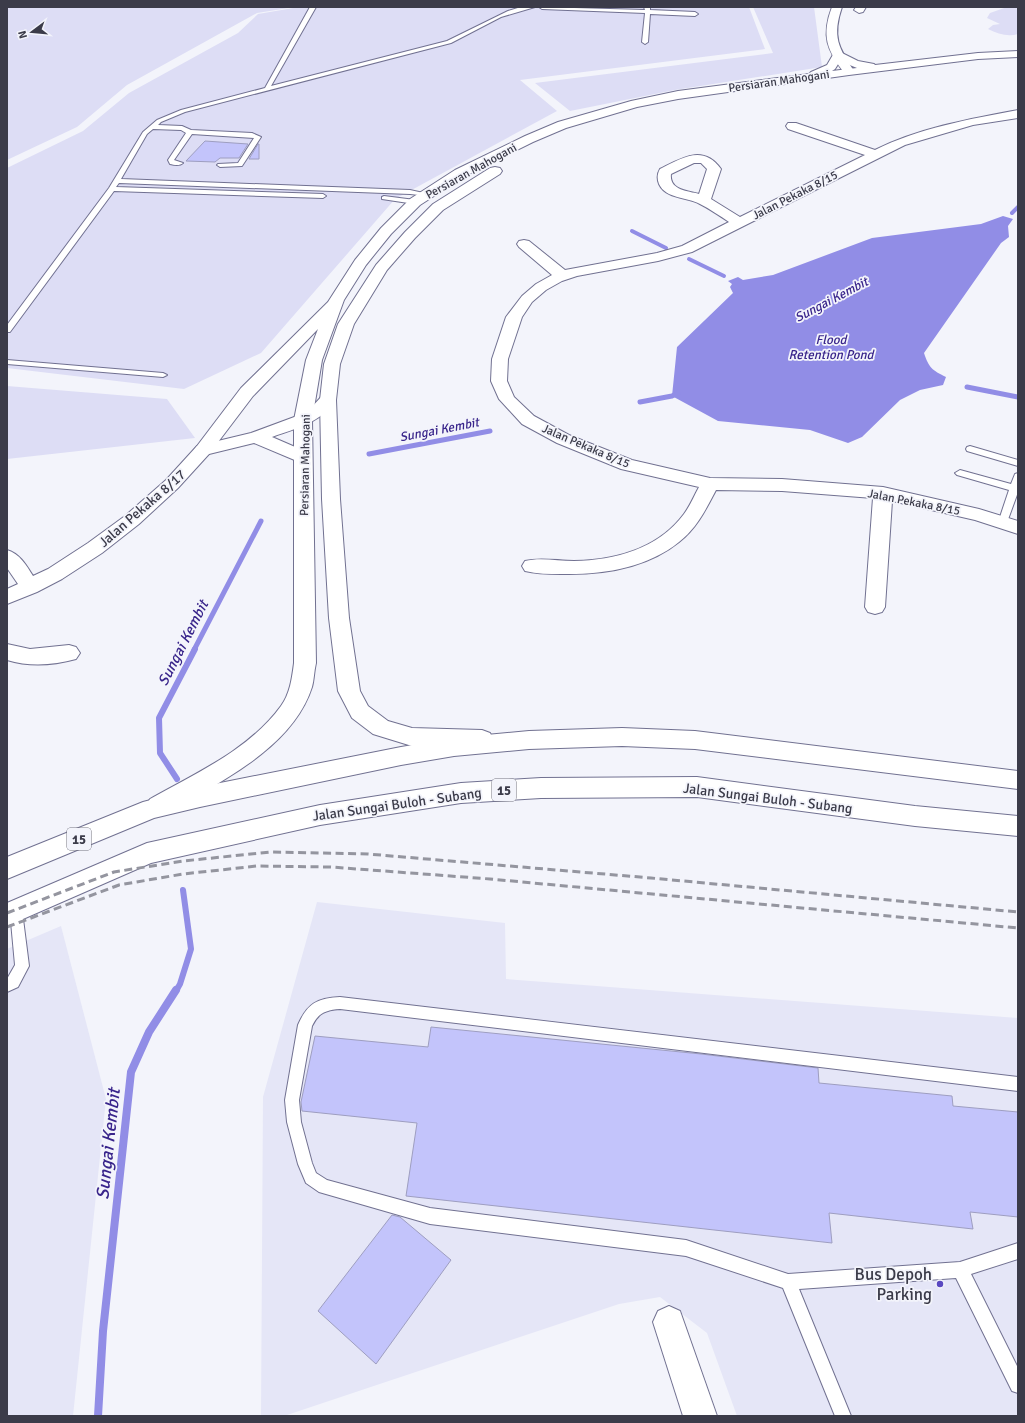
<svg xmlns="http://www.w3.org/2000/svg" width="1025" height="1423" viewBox="0 0 1025 1423" font-family="Signika,sans-serif">
<rect width="100%" height="100%" fill="#f3f4fb"/>
<g fill="#e5e6f7">
<polygon points="317,902 505,923 506,979 1018,1018 1018,1416 737,1416 707,1333 660,1297 619,1304 284,1416 261,1416 263,1097"/>
<polygon points="61,926 106,1099 73,1416 7,1416 7,949"/>
</g>
<g fill="#ddddf5">
<polygon points="7,7 295,7 257,13 127,85 77,127 7,160"/>
<polygon points="299,7 749,7 765,49 520,80 557,111 395,199 261,353 184,389 7,368 7,168 83,131 129,93 238,33 258,14"/>
<polygon points="753,7 814,7 822,67 675,90 570,111 535,83 773,53"/>
<path d="M1007,7H1018V34C1008,37 998,34 988,29L993,25L1000,24L987,18L990,13Z"/>
<polygon points="7,386 167,399 195,438 7,459"/>
</g>
<path fill="#918de6" d="M1003,216L1013,219L1008,226L1009,237L1001,243L924,353C929,368 932,370 946,377L943,385L920,390L900,400L862,437L848,443L810,430L718,421L672,396L677,347L733,293L730,287L732,284L728,281L738,277L743,280L773,275L872,238L981,224Z"/>
<g fill="none" stroke-linecap="round" stroke-linejoin="round">
<g stroke="#918de6" stroke-width="4">
<polyline points="1012,213 1018,207"/>
<polyline points="632,231 666,248"/>
<polyline points="689,259 724,276"/>
</g>
<g stroke="#918de6" stroke-width="5">
<polyline points="967,387 1018,397"/>
<polyline points="640,402 672,396 678,393"/>
<polyline points="369,454 490,431"/>
<polyline points="194,650 261,521"/>
</g>
<g stroke="#918de6" stroke-width="6">
<polyline points="177,779 160,753 159,718 195,649"/>
<polyline points="176,991 180,984 191,949 183,890"/>
</g>
<polyline stroke="#918de6" stroke-width="8" points="98,1416 103,1331 131,1072 149,1032 176,990"/>
</g>
<g fill="#c3c4fb" stroke="#9e9ec0">
<polygon points="205,141 248,144 239,158 220,158 215,162 186,161"/>
<polygon points="258,144 259,144 259,159 249,159"/>
<polygon points="431,1027 701,1054 818,1068 819,1083 952,1096 953,1106 1018,1112 1018,1217 970,1212 973,1229 829,1213 832,1243 406,1196 417,1123 302,1111 301,1102 315,1036 428,1047"/>
<polygon points="392,1215 400,1217 451,1260 376,1364 318,1311"/>
</g>
<g fill="none" stroke-linecap="round" stroke-linejoin="round">
<g stroke="#717191" stroke-width="2">
<g id="service">
<path d="M310,7H316L271,86L447,41L508,11L521,7H535L501,17L451,43L185,112L161,122L158,125L182,126L191,130L252,133L261,137L242,166L220,167L217,165L218,164L238,163L254,138L192,134L174,160L183,163C180,166 174,165 170,164L168,160L186,133L181,130L153,129L147,134L121,179L410,190L428,194V196L410,194L119,183L116,187L323,194L326,196L323,198L114,191L10,332H7V325L109,188L143,132L157,120L181,110L265,88Z"/>
<polygon points="539,7 645,10 644,7 650,7 650,10 695,12 698,14 695,16 650,14 648,42 645,44 642,42 645,13 542,9"/>
<polygon points="384,196 415,200 418,202 415,204 382,199 382,197"/>
<polygon points="7,360 163,373 167,375 163,377 7,364"/>
<polygon points="970,446 1018,460 1018,466 967,451 966,449 967,447"/>
<polygon points="960,470 1011,484 1015,474 1018,473 1018,492 1006,525 1000,525 998,523 1009,490 957,475 955,473"/>
<polygon points="16,905 20,907 22,911 29,966 18,987 7,992 7,979 15,965 10,911 12,907"/>
<path d="M340,997L1018,1077V1091L340,1009C326,1010 318,1013 312,1026L299,1100L301,1122L312,1163L316,1173L327,1180L430,1208L686,1240L788,1274L960,1262L1018,1243V1259L971,1274L1018,1368V1393L1012,1391L956,1278L799,1289L851,1416H835L783,1288L686,1256L430,1224L319,1192L306,1183L298,1164L287,1122L285,1100L298,1025C307,1004 317,998 340,997Z"/>
</g>
</g>
<g stroke="#717191" stroke-width="2">
<g id="minor">
<polygon points="856,7 866,7 863,12 859,13 854,10"/>
<path d="M1018,110V118L973,125L905,145L692,252L658,261L577,276L562,281L546,290L532,302L522,317L508,359L507,381L514,397L534,416L569,435L632,460L710,478L782,479L883,487L979,509L1018,521V534L975,520L892,501L885,607L882,612L875,614L868,612L865,607L873,498L782,491L716,490C706,509 697,528 679,542C647,568 602,575 561,574C549,574 537,574 525,571L522,566L525,561C540,557 558,561 574,561C615,560 658,549 684,514C690,506 694,496 699,487L621,469L557,443L522,424L499,399L491,381L492,359L506,317L522,296L536,284L552,275L519,247L517,244L519,241L524,240L529,241L565,270L657,253L682,246L729,222C720,216 710,209 700,204C687,197 666,199 659,184C657,179 657,174 660,169C682,158 703,144 721,169L711,199L740,217L865,155L788,129L786,126L788,123H796L875,150C919,128 970,119 1018,110ZM694,163H701L707,169L699,194C687,191 669,190 671,174Z"/>
<path d="M328,395L334,396L336,400C320,423 297,428 272,437L309,453L312,457L309,461L303,463L297,461L254,443L209,454L178,488L139,524L102,553L62,579L37,592L7,604V589L18,584L7,568V550C20,554 26,565 33,576L48,569L88,543L125,516L166,480L197,446L251,433L297,416L310,409L322,396Z"/>
<path d="M7,644L30,649L69,645L76,647L80,653L76,659C54,665 30,667 7,660Z"/>
<polygon points="669,1306 680,1311 717,1416 683,1416 653,1322 658,1311"/>
</g>
</g>
<g stroke="#717191" stroke-width="2">
<path id="tertiary" d="M832,7H842C832,36 838,48 855,72L853,74H845C827,50 821,36 832,7Z"/>
</g>
<g stroke="#717191" stroke-width="2">
<g id="secondary">
<path d="M1018,51V57L978,59L849,75L678,99L637,107L566,128L533,142L465,176L420,205L391,234L366,265L344,300L322,360L312,420L316,663C314,671 314,680 312,687C292,749 218,783 166,813L158,816L150,813L146,806L150,799C196,773 249,750 281,706C290,694 292,678 294,663V420L306,360L318,329L253,396L209,454L203,456L197,454L194,450L241,388L328,302L355,260L381,228L410,199L455,170L525,136L558,122L631,101L678,91L809,74L811,72L827,65L834,53H842L858,61L874,64L875,65L978,53ZM840,61L857,68L832,71L835,69Z"/>
<polygon points="495,167 500,168 502,171 500,174 443,210 415,238 387,270 354,324 340,364 336,400 340,499 349,618 360,691 368,706 388,721 412,728 482,730 490,733 493,739 490,745 482,748 412,746 373,734 352,718 338,691 329,618 322,499 320,400 324,364 338,324 376,265 405,232 433,204 490,168"/>
</g>
</g>
<g stroke="#717191" stroke-width="2">
<g id="trunk">
<polygon points="622,728 695,731 1018,771 1018,789 695,749 622,746 529,749 454,756 401,765 200,807 154,818 7,879 7,857 143,802 200,787 401,747 454,738 529,731"/>
<polygon points="697,777 915,806 1018,816 1018,836 915,826 697,797 541,798 461,803 320,825 151,863 7,926 7,903 147,843 320,805 461,783 541,778"/>
</g>
</g>
<use href="#service" fill="#fff" fill-rule="evenodd"/>
<use href="#minor" fill="#fff" fill-rule="evenodd"/>
<use href="#tertiary" fill="#fff" fill-rule="evenodd"/>
<use href="#secondary" fill="#fff" fill-rule="evenodd"/>
<use href="#trunk" fill="#fff" fill-rule="evenodd"/>
<g stroke="#94959f" stroke-width="3" stroke-dasharray="8 4.5" stroke-linecap="butt">
<polyline points="7,913 114,872 183,861 271,852 368,854 651,878 1018,912"/>
<polyline points="7,927 119,885 183,874 257,866 331,867 490,879 1018,928"/>
</g>
</g>
<circle fill="#5948c0" stroke="#f3f4fb" stroke-width="1.5" cx="940" cy="1284" r="4"/>
<g text-anchor="middle" stroke-width="3.5" stroke-linejoin="round" paint-order="stroke">
<g font-size="12" fill="#3b3b49" stroke="#f3f4fb">
<text transform="translate(779 81) rotate(-8)" y="4">Persiaran Mahogani</text>
<text transform="translate(471 171) rotate(-29)" y="4">Persiaran Mahogani</text>
<text transform="translate(795 195) rotate(-27)" y="4">Jalan Pekaka 8/15</text>
<text transform="translate(586 446) rotate(23)" y="4">Jalan Pekaka 8/15</text>
<text transform="translate(305 465) rotate(-89)" y="4">Persiaran Mahogani</text>
<text transform="translate(914 502) rotate(11)" y="4">Jalan Pekaka 8/15</text>
</g>
<g font-size="13" font-style="italic" fill="#39258b" stroke="#f3f4fb">
<text transform="translate(831 299) rotate(-28)" y="5">Sungai Kembit</text>
<text x="831" y="344">Flood<tspan x="831" dy="15">Retention Pond</tspan></text>
<text transform="translate(439 429) rotate(-11)" y="5">Sungai Kembit</text>
</g>
<g fill="#f3f4fb" stroke="#72727e" stroke-width="1">
<rect x="492" y="779" width="24" height="22" rx="3"/>
<rect x="67" y="828" width="24" height="22" rx="3"/>
</g>
<g font-size="13" font-weight="bold" fill="#3b3b49">
<text x="504" y="795">15</text>
<text x="79" y="844">15</text>
</g>
<g font-size="14" fill="#3b3b49" stroke="#f3f4fb">
<text transform="translate(142 508) rotate(-41)" y="5">Jalan Pekaka 8/17</text>
<text transform="translate(768 798) rotate(7)" y="5">Jalan Sungai Buloh - Subang</text>
<text transform="translate(397 804) rotate(-8)" y="5">Jalan Sungai Buloh - Subang</text>
</g>
<g font-size="15" font-style="italic" fill="#39258b" stroke="#f3f4fb">
<text transform="translate(183 643) rotate(-63)" y="5">Sungai Kembit</text>
</g>
<g font-size="17" fill="#3b3b49" stroke="#f3f4fb" text-anchor="end">
<text x="932" y="1280">Bus Depoh<tspan x="932" dy="20">Parking</tspan></text>
</g>
<g font-size="18" font-style="italic" fill="#39258b" stroke="#f3f4fb">
<text transform="translate(108 1144) rotate(-84)" y="6">Sungai Kembit</text>
</g>
</g>
<rect width="1025" height="1423" fill="none" stroke="#3b3b49" stroke-width="16"/>
<g transform="translate(32 32) rotate(254)" stroke="#f3f4fb" stroke-width="3" paint-order="stroke">
<path d="M0-3L7 15L0 10L-7 15Z" fill="#3b3b49"/>
<text y="-6" font-size="11" font-weight="bold" text-anchor="middle" fill="#3b3b49">N</text>
</g>
</svg>
